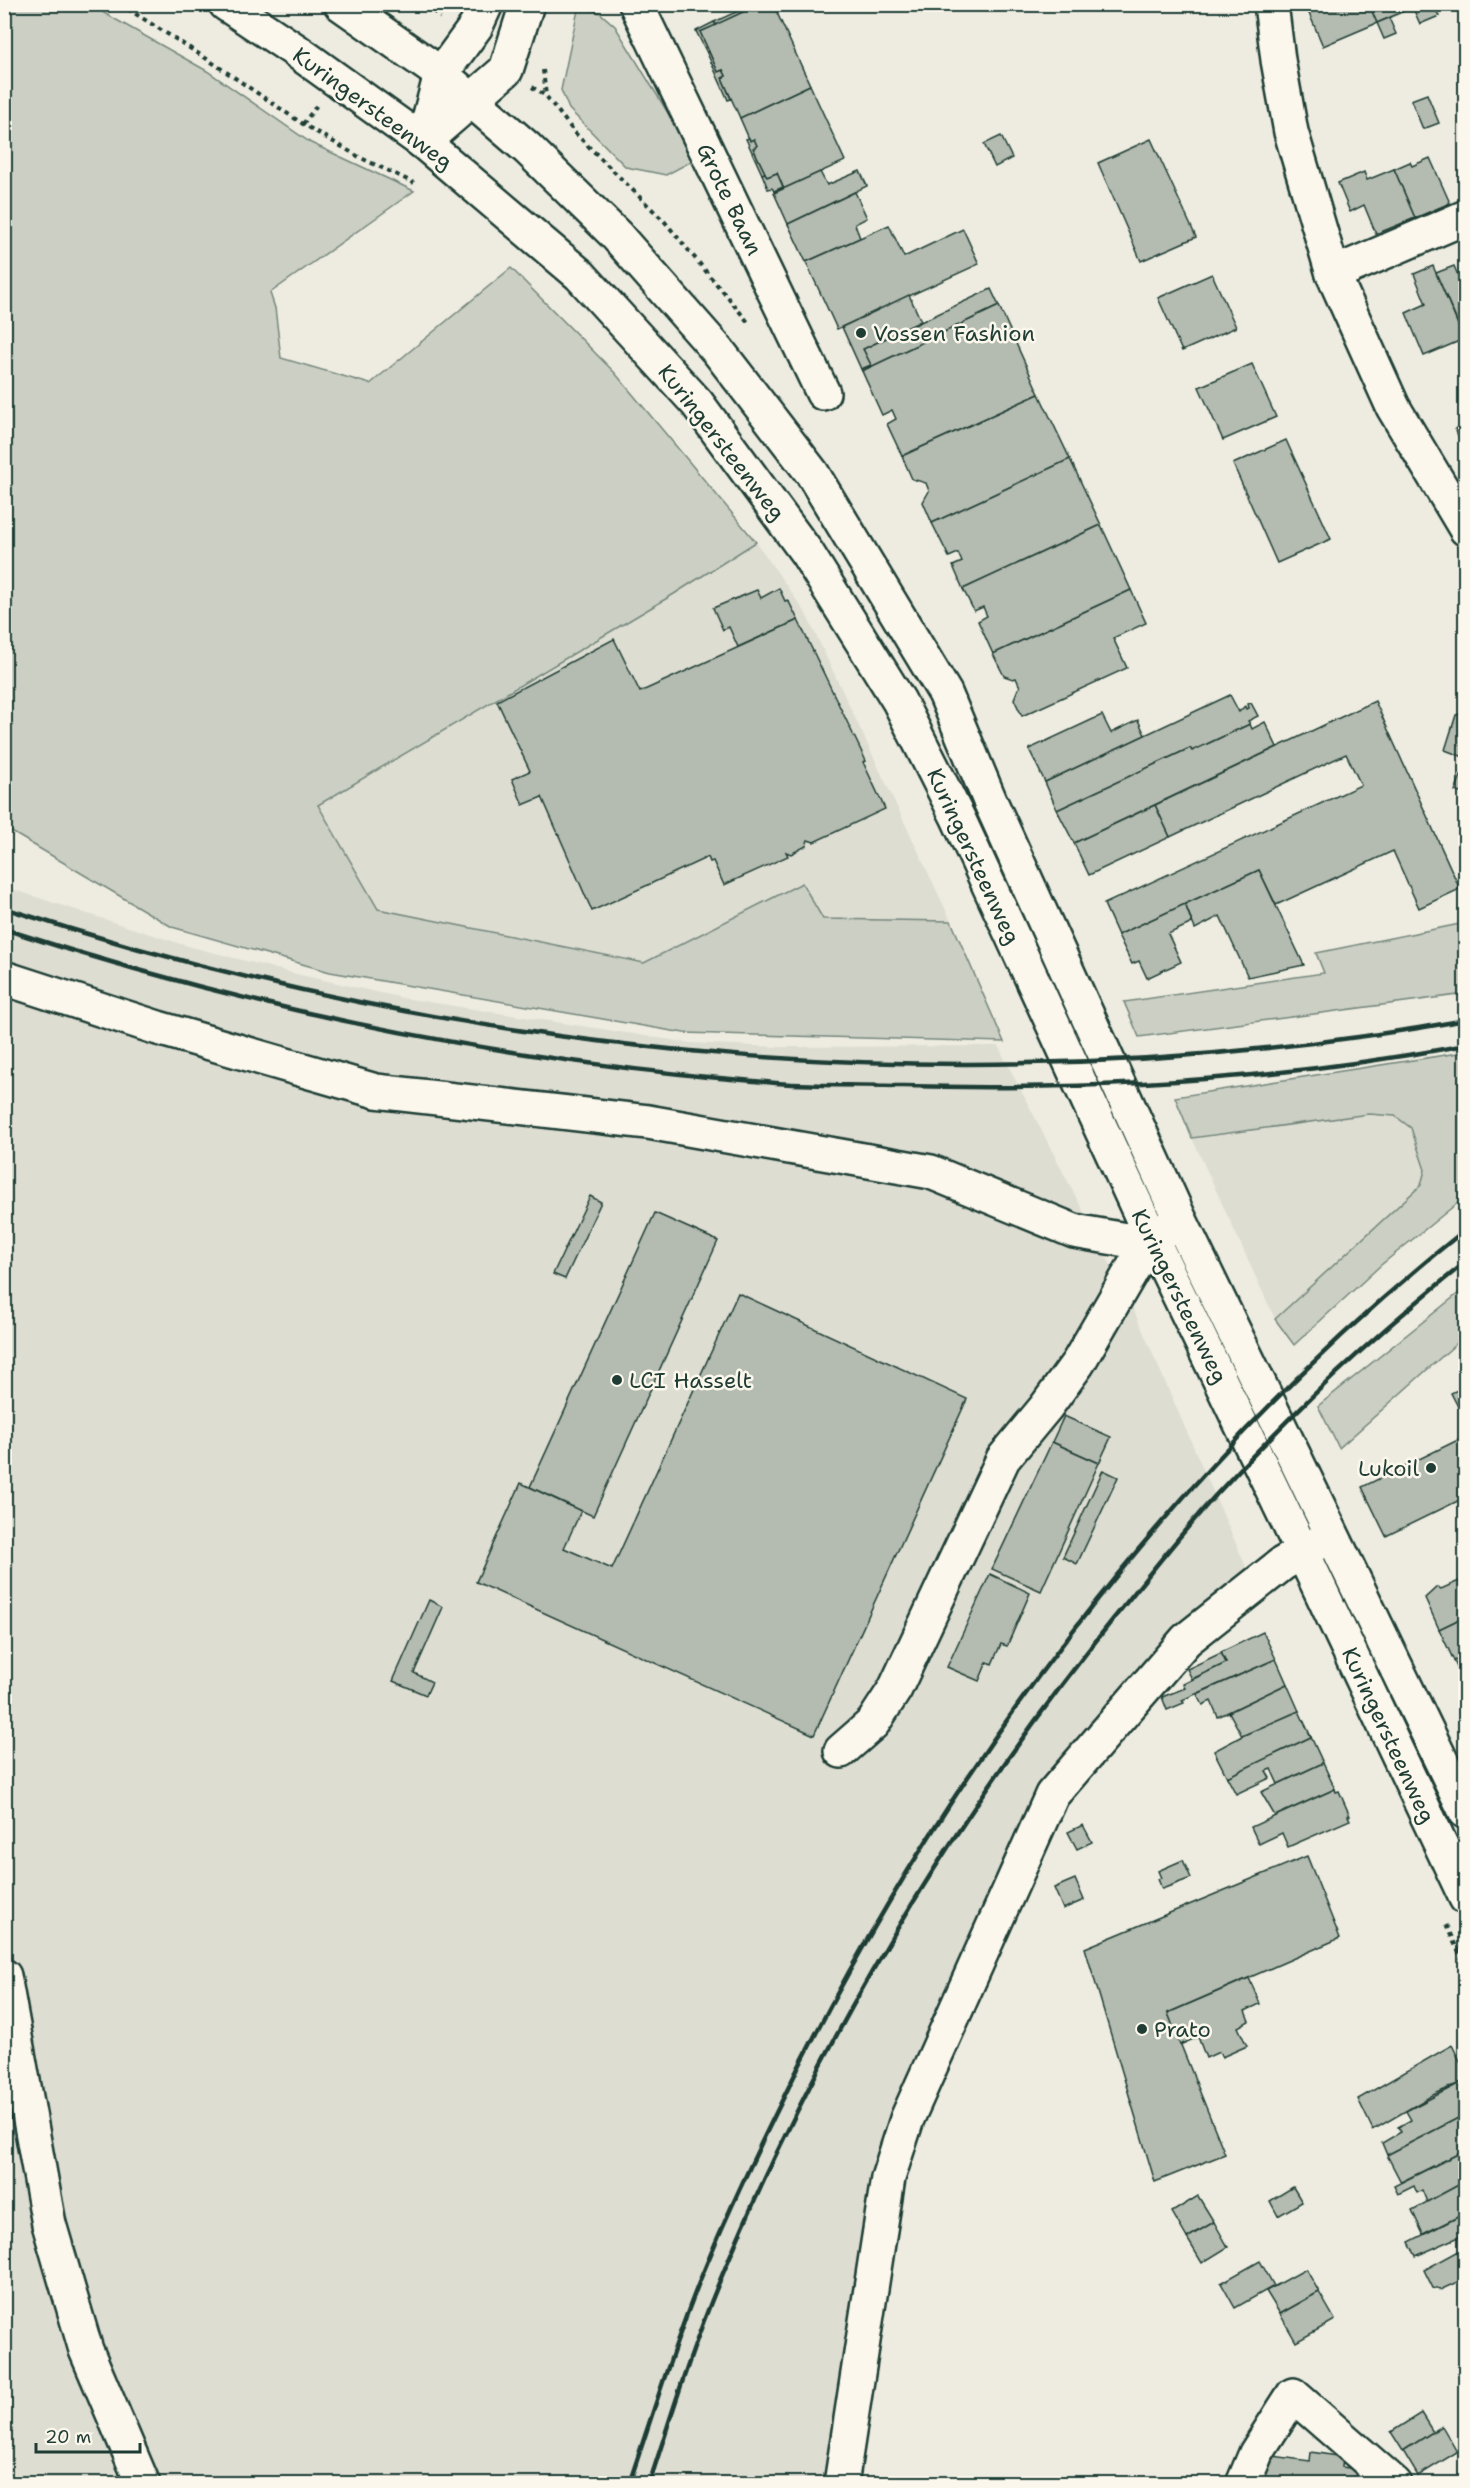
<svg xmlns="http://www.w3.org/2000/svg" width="1470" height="2488" viewBox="0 0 1470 2488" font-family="'Shantell Sans',sans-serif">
<rect width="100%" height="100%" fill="#eeece1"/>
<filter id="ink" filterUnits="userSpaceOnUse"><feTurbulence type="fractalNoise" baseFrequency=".0167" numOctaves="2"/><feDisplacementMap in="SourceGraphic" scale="12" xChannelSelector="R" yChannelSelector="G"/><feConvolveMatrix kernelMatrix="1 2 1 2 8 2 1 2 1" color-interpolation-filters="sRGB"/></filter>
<g filter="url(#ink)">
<g fill="#ddddd2">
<polygon points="756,542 805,612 951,921 823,919 701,935 644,963 378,909 317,805 674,594"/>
<polygon points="5,887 184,945 296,974 403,998 505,1014 690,1043 779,1047 998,1046 1131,1304 1261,1601 1212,1636 1121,1737 1057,1818 939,2093 914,2142 899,2193 856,2483 5,2484"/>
<polygon points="1369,1114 1395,1116 1411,1128 1425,1170 1421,1185 1275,1319 1192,1138"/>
</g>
<g fill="#cbcfc4" stroke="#75867c" stroke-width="1.5">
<polygon points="5,4 90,5 207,71 311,143 414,191 270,293 275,308 281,358 370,384 511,268 615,373 756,542 674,594 318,805 378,909 644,963 802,883 823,919 951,921 1004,1042 684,1033 330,972 172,927 5,828"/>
<polygon points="579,5 600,13 615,26 696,159 666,175 626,167 569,109 561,90"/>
<polygon points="1465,923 1465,994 1139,1037 1124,1002 1324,973 1316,953"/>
<polygon points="1465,1052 1465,1197 1381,1265 1294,1345 1275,1319 1421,1185 1425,1170 1411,1128 1395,1116 1369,1114 1192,1138 1175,1097"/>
<polygon points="1465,1288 1465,1336 1339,1448 1318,1406"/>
</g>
<g fill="#b4bbb0" stroke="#1f3d34" stroke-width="1.5">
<polygon points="753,4 756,6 716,25 714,22"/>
<polygon points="760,4 773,4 810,85 740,118 722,78 726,76 723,70 718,72 700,32"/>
<polygon points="1305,4 1369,4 1377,23 1323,46"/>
<polygon points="1369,4 1420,4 1377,23"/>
<polygon points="1420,4 1433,4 1439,16 1420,24 1413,8"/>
<polygon points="1389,18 1396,34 1384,39 1377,23"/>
<polygon points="714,22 716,25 700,32 709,52 707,53 696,31"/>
<polygon points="709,52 718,72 723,70 726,76 722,78 731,99 728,100 707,53"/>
<polygon points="810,85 845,161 774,193 774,191 783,187 777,173 767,177 753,148 757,146 754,139 750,141 740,118"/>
<polygon points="1427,94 1439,123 1423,129 1411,100"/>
<polygon points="1001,136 1012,158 995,167 984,144"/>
<polygon points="749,138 750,141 754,139 757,146 753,148 765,173 762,174 746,139"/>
<polygon points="1151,139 1196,237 1141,261 1098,163"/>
<polygon points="1430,158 1450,203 1415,218 1394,169 1410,162 1412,166"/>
<polygon points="1394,169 1415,218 1376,234 1364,205 1350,212 1338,183 1364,172 1367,180"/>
<polygon points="860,171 867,186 788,224 774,193 820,172 827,185"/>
<polygon points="765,173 767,177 777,173 783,187 774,191 772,188 768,189 762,174"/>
<polygon points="855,192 867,218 855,224 860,238 806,262 788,224"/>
<polygon points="889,225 904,257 963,229 979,264 837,329 806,262"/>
<polygon points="1433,266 1464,339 1424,356 1406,313 1426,304 1414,274"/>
<polygon points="1454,266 1466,294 1466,342 1436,273"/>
<polygon points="1212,274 1236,327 1182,351 1158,298"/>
<polygon points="991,289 999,306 862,371 861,369 871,365 863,349"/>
<polygon points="909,295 921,321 863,349 871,365 861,369 842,327"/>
<polygon points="999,306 1039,394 902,456 887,424 896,419 892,410 882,415 862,371"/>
<polygon points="1252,364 1276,417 1223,440 1199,387"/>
<polygon points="1039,394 1070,459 932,523 923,502 929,491 926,483 912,479 902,456"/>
<polygon points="1466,425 1466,453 1455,429"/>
<polygon points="1286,440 1331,539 1277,563 1233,464"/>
<polygon points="1070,459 1101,525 963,589 953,566 962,562 958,553 949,557 932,523"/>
<polygon points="1101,525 1131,590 993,654 978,621 987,616 983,607 974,611 963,589"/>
<polygon points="779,588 785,601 788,600 798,620 738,647 729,627 723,630 713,608 757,590 761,598"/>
<polygon points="1131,590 1146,623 1113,638 1127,668 1022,716 1014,699 1018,689 1020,687 1016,678 1013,679 1004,676 993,654"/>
<polygon points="798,620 866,761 863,762 885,809 814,842 808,840 806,846 791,854 786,852 788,856 724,885 713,861 710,862 708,857 592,911 542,797 523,805 512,779 530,771 497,701 614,639 640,692"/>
<polygon points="1230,695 1239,712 1245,706 1246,709 1249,708 1248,704 1251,703 1258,716 1248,721 1250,724 1192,751 1190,748 1057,810 1045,782"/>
<polygon points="1375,701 1460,889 1419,908 1393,851 1276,905 1259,870 1118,935 1104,904 1361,785 1346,754 1170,837 1155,805"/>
<polygon points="1466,713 1466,758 1445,750 1456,715"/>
<polygon points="1102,715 1111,733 1138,720 1145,735 1045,782 1029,749"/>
<polygon points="1265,722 1277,747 1074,843 1057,810 1190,748 1192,751 1250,724 1252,729"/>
<polygon points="1466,763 1466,795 1455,791"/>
<polygon points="1155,805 1170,837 1089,875 1074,843"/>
<polygon points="1259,870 1304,965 1248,977 1220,916 1195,929 1185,904"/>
<polygon points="1185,904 1192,923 1168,934 1181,962 1147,978 1139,961 1132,964 1118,935"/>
<polygon points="590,1196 601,1202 565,1279 553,1274"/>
<polygon points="655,1213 718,1241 593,1516 530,1487"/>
<polygon points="738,1293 967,1399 814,1735 476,1582 521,1483 581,1511 564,1548 612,1569"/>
<polygon points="1466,1386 1466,1422 1451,1393"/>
<polygon points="1064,1416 1111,1437 1099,1463 1052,1442"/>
<polygon points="1466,1436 1466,1497 1386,1536 1362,1487"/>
<polygon points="1052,1442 1099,1463 1041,1591 992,1569"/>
<polygon points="1103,1470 1118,1477 1077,1564 1063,1557"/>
<polygon points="990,1574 1030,1593 1007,1646 1001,1644 992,1664 987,1662 979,1681 947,1667"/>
<polygon points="1466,1578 1466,1616 1439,1629 1425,1598 1437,1587 1441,1589"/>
<polygon points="429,1600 443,1607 414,1673 432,1682 426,1695 393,1681"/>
<polygon points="1466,1616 1466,1656 1454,1661 1439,1629"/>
<polygon points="1263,1632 1276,1659 1182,1700 1184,1703 1167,1710 1162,1697 1185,1688 1183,1684 1226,1663 1221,1652"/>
<polygon points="1221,1653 1226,1663 1192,1679 1187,1669"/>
<polygon points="1466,1656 1466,1687 1454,1661"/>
<polygon points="1276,1659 1287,1684 1218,1717 1211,1701 1203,1705 1197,1694"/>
<polygon points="1287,1684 1299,1711 1242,1736 1229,1712"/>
<polygon points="1299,1711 1311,1737 1227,1777 1214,1751 1242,1736"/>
<polygon points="1311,1737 1323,1763 1278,1784 1271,1769 1266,1771 1270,1778 1236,1794 1227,1777"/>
<polygon points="1323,1763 1335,1789 1275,1816 1261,1792"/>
<polygon points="1335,1789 1336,1792 1339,1791 1350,1816 1348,1816 1350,1820 1288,1847 1282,1833 1259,1844 1251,1827"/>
<polygon points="1083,1825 1092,1842 1077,1849 1068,1832"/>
<polygon points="1307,1856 1340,1938 1168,2013 1225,2154 1155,2182 1085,1948"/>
<polygon points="1183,1860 1191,1878 1162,1889 1158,1879 1161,1878 1158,1871"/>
<polygon points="1075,1879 1084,1900 1063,1909 1054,1888"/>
<polygon points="1249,1978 1260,2004 1245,2011 1249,2021 1238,2027 1247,2046 1222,2057 1219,2052 1206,2058 1198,2037 1180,2045 1168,2013"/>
<polygon points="1452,2045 1466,2073 1466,2080 1433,2095 1373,2130 1358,2099"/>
<polygon points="1466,2080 1466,2114 1387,2155 1382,2143 1401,2132 1398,2127 1411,2120 1406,2111"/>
<polygon points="1466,2114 1466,2150 1401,2182 1387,2155"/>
<polygon points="1466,2150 1466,2181 1427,2202 1422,2190 1417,2193 1414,2186 1398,2194 1394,2186"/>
<polygon points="1466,2181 1466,2213 1423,2234 1412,2210"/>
<polygon points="1293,2187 1302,2202 1278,2216 1270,2201"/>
<polygon points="1198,2196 1214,2222 1187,2238 1172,2212"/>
<polygon points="1466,2213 1466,2234 1416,2256 1409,2242"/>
<polygon points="1214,2222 1228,2247 1202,2263 1187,2238"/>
<polygon points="1466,2247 1466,2278 1440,2290 1433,2288 1424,2270"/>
<polygon points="1260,2261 1274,2286 1235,2308 1221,2283"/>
<polygon points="1306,2269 1319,2292 1280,2314 1266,2291"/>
<polygon points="1319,2292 1335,2320 1296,2342 1280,2314"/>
<polygon points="1421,2413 1433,2432 1403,2451 1391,2432"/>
<polygon points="1442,2426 1457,2452 1418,2476 1403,2451"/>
<polygon points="1311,2452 1343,2457 1342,2467 1357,2469 1376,2484 1261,2484 1273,2456 1310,2461"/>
</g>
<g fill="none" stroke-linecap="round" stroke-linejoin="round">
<g stroke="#1f3d34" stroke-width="38">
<g id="minor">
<polyline points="636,4 823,393"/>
<polyline points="1271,4 1278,60 1291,132 1333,274 1393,407 1466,529"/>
<polyline points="423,142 506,70 527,4"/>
<polyline points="423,142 441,74 476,26 486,4"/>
<polyline points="1333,274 1466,217"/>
<polyline points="4,978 158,1028 376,1091 648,1122 931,1172 1074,1231 1126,1240 1151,1237 1176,1224"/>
<polyline points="841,1751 873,1723 895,1689 1003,1459 1046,1407 1078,1363 1151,1237"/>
<polyline points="4,1976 49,2224 86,2350 143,2484"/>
<polyline points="841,2484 888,2178 907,2119 1052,1795 1186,1640 1282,1564 1327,1538"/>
<polyline points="1243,2484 1256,2453 1293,2395 1395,2484"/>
</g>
</g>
<g stroke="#1f3d34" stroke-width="38">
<g id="major">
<polyline points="226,4 295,50 423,142 580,275 697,403 807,553 899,701 958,818 1151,1237 1302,1551 1466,1898"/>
<polyline points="341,4 441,74 527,148 616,235 719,352 812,473 945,693 990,801 1181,1222 1466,1812"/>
</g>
</g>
<g stroke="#1f3d34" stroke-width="4" stroke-dasharray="4.5 4.5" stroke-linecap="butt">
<polyline points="120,4 207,59 303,124 361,158 414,183"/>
<polyline points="428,4 440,18"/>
<polyline points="543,70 546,96"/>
<polyline points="532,87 546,96 575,133 665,222 748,322"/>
<polyline points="303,124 317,105"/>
<polyline points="1446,1925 1466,1968"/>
</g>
<use href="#minor" stroke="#fbf7ec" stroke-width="33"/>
<use href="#major" stroke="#fbf7ec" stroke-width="33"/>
<g stroke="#1f3d34" stroke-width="4.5">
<path d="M4,908C475,1062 977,1107 1466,1020"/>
<path d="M4,929C254,1011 514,1063 776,1083C818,1086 861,1085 903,1086C1091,1091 1280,1080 1466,1045"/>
<path d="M629,2484C652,2416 673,2347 700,2280C722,2226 747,2172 773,2119C936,1780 1170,1464 1466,1229"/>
<path d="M649,2484C671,2417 691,2350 718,2285C817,2045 951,1821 1114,1618C1147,1577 1179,1536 1214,1497C1292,1412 1376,1333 1466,1262"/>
</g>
</g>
</g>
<g fill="#1f3d34" stroke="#fbf7ec" stroke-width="2">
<circle cx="861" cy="333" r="6"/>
<circle cx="617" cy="1380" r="6"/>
<circle cx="1431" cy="1468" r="6"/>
<circle cx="1142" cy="2029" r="6"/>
</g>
<g text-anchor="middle" stroke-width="5" stroke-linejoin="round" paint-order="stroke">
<g font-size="22" fill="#1f3d34" stroke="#fbf7ec">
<text transform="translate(373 108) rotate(36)" y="8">Kuringersteenweg</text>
<text transform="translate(730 199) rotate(64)" y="8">Grote Baan</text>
<text transform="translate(722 442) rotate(52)" y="8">Kuringersteenweg</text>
<text transform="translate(974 856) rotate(65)" y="8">Kuringersteenweg</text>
<text transform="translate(1180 1296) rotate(64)" y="8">Kuringersteenweg</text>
<text transform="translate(1389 1735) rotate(65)" y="8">Kuringersteenweg</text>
</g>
<g font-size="22" fill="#1f3d34" stroke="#fbf7ec" text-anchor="start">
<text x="873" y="341">Vossen Fashion</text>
<text x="629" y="1388">LCI Hasselt</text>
<text x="1419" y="1476" text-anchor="end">Lukoil</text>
<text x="1154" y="2037">Prato</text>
</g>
</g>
<rect width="1470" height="2488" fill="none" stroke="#fbf7ec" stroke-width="24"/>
<rect x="12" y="12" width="1446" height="2464" fill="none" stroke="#1f3d34" stroke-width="2" filter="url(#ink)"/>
<path d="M36 2443v9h104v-9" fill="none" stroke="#1f3d34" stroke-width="3"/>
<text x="45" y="2443" font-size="18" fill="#1f3d34" stroke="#fbf7ec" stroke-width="4.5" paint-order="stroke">20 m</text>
</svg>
